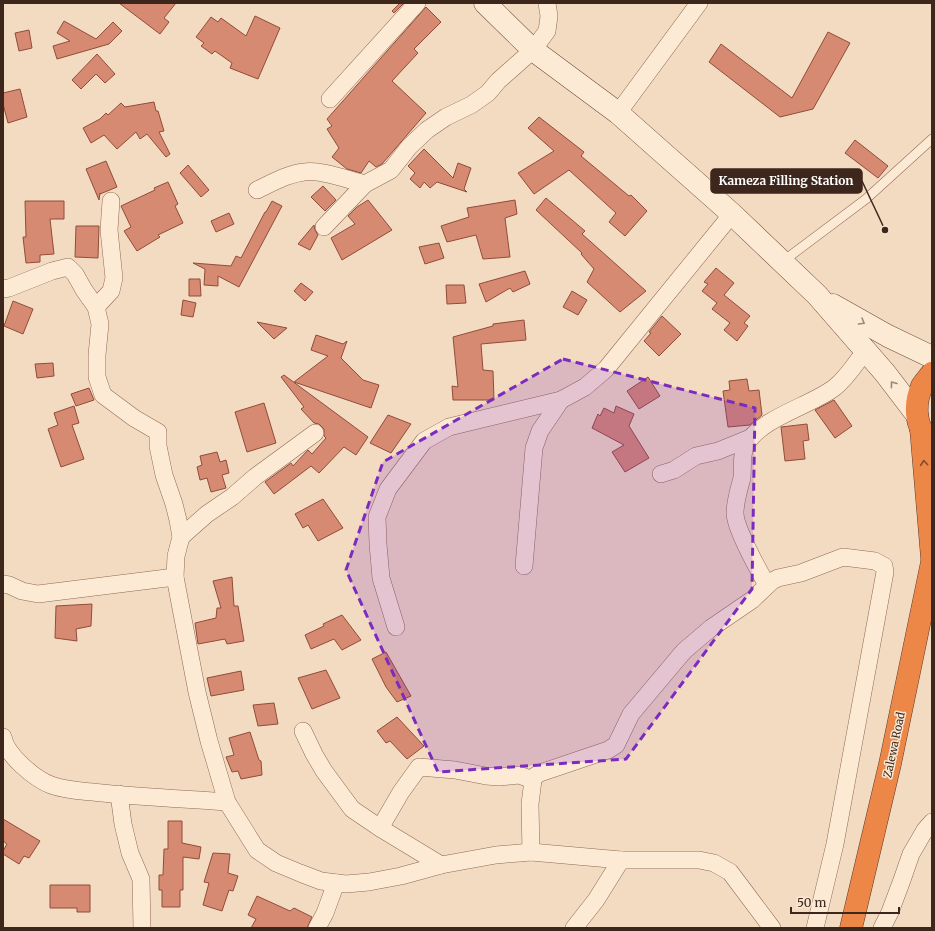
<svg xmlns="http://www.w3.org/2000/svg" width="935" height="931" viewBox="0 0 935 931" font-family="Merriweather,serif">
<rect width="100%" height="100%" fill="#f3dbc1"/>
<g fill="#d68a72" stroke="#914c39">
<polygon points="119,3 176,3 164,18 169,22 160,34"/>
<polygon points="400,3 404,3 394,13 392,11"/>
<polygon points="426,7 441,22 414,49 418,53 392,81 426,113 382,164 376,167 369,161 361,173 347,169 332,157 339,148 327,129 332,126 327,119"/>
<polygon points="255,16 280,28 258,79 230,68 232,63 215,51 212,54 201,46 204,43 196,37 211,17 218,22 221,18 246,36"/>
<polygon points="64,21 96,39 113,22 122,31 109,44 57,59 53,46 70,41 57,33"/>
<polygon points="29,30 32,48 19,51 15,33"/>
<polygon points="828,32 850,43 813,109 780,117 709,62 721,44 792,98"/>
<polygon points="97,54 115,74 105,83 96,74 81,89 72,80"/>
<polygon points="20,89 27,117 8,123 3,104 3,93"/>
<polygon points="154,102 156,111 158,111 164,131 159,132 170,154 166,157 147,134 140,139 136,132 117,149 104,135 91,143 83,128 100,119 106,113 108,115 121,103 125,107"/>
<polygon points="539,117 584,152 581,156 629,196 631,195 647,211 625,236 609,222 616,213 569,170 534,194 518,173 554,151 528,128"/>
<polygon points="855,140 888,166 878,178 845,153"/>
<polygon points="424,149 453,178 458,163 471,168 464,189 467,192 437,182 430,188 424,182 420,188 410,179 415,173 408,166"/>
<polygon points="106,161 117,187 100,194 100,193 99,200 86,169"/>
<polygon points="188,165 209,190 201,197 180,173"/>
<polygon points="168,182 178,204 175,206 183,223 158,235 160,237 137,251 124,231 131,227 121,206 155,190 154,188"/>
<polygon points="323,186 336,200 325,211 311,197"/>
<polygon points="546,198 585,231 582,234 646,291 620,312 587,282 594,269 581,254 582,253 536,210"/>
<polygon points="368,200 392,230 342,260 331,238 355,224 348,216 357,207"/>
<polygon points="515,200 517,214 505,218 510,257 483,259 476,235 447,242 441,226 469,217 467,208"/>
<polygon points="25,201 64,201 64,219 50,219 54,254 40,255 40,262 26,263 23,237 26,237"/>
<polygon points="272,201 282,206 239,287 218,276 218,286 204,285 205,269 193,263 231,266 236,256 241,258 265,212 266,212"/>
<polygon points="229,213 234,224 216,232 211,221"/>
<polygon points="314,225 315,230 318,235 310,250 298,244"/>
<polygon points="76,226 99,226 98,258 75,257"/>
<polygon points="439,243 444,258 425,264 419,247"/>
<polygon points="716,268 734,283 724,295 750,316 744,323 748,326 737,341 724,330 730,323 712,309 717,303 702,291 708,284 704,282"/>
<polygon points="525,271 530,284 513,292 510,288 486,302 479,284"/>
<polygon points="189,279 200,279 201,296 189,296"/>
<polygon points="301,283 313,292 305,301 294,291"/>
<polygon points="446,285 464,285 466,303 447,304"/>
<polygon points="572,291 587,300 578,315 563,307"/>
<polygon points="183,300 196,303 193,317 181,315"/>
<polygon points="13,301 33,309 23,334 4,326"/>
<polygon points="662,316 681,334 659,356 644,341 651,333 649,332"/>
<polygon points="524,320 526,340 481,344 483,370 493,371 494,400 453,400 452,386 458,387 453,337 493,326 493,324"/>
<polygon points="257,322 287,328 274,339"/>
<polygon points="316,335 343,344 347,341 341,358 363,380 379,385 371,408 294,382 328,356 311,350"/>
<polygon points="53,363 54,376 37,378 35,364"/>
<polygon points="284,375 368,437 356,455 344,447 319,473 311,466 274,494 265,482 291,463 293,466 308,450 312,454 326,438 324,436 324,429 319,424 314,423 301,409 304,407 281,377"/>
<polygon points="648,377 660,396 639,409 627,391"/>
<polygon points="747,379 749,391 759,390 762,415 750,425 728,427 723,391 730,390 729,381"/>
<polygon points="89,388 94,400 76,406 71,394"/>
<polygon points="834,400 852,426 835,438 815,410"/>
<polygon points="264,403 276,443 247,452 235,412"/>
<polygon points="74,406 79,423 72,425 84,459 61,467 48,429 58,425 54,413"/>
<polygon points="616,406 634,414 629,426 649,458 625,472 612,452 624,445 592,428 598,414 600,416 604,408 614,413"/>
<polygon points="388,415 411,424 391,453 370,443"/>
<polygon points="807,424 809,440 803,441 805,459 785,461 781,427"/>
<polygon points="217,452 220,462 226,460 229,473 222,475 226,488 211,492 207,478 200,480 197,467 202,465 200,456"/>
<polygon points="323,499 343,528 318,541 308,525 303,528 295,514"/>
<polygon points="232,577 234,606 238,606 244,641 227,644 225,639 198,644 195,623 216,618 217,608 221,608 213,581"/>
<polygon points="92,604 91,626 76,629 77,641 55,638 56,606"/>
<polygon points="342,615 361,640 342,650 334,639 311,649 305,635 324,626 323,624"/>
<polygon points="386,652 411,696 397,702 386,687 372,659"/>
<polygon points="326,670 340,698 312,709 298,678"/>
<polygon points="241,671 244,690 211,696 207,678"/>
<polygon points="274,703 278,724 258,726 253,705"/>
<polygon points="397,717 424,746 407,759 390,741 386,743 377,731"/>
<polygon points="250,732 259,760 261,761 262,775 241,779 238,771 232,772 226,757 234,755 229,738"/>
<polygon points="3,819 40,841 29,858 24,856 19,864 3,854 3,851 7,844 3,841"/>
<polygon points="168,821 182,821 182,843 201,847 199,859 183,857 183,890 180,890 180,907 162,907 162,890 159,890 159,875 163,875 164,849 168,849"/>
<polygon points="213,853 230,854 228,873 238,876 233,891 229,890 222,911 203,905 209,883 204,882"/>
<polygon points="50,885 90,885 90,912 77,912 77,908 50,908"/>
<polygon points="257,896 290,911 294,908 312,917 307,928 251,928 256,919 248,915"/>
</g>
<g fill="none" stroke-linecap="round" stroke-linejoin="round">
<g stroke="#8f6a56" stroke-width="10">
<polyline id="lane" points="782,262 866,199 932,139"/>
</g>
<g stroke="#8f6a56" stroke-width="18">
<g id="street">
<polyline points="330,99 417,3"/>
<polyline points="618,113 699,3"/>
<path d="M257,190C272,183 287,174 304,172C320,169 348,180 365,184"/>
<polyline points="324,227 365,184 391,170 409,147 427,130 446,117 471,105 488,93 498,81 533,50 547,31 549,16 547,3"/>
<polyline points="3,289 9,288 52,271 68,267 75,274 84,290 96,307 100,324 97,355 97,377 103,395 134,418 158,432 158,446 164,475 174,504 178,520 181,537 176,556 175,577 197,692 209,741 227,802 257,850 276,863 300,873 321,881 346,884 369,882 401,876 441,865 496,855 531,852 621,860 699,860 714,863 730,872 772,928"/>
<polyline points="96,307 111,291 114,278 109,230 111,201"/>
<polyline points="661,474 674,470 696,456 718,451 750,438"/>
<polyline points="181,537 207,514 232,497 255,477 315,433"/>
<polyline points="524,566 534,448 540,431 561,400"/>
<polyline points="3,584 9,585 22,591 38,594 175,577"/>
<path d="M767,585C759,571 735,528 735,513C735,502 739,489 742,478C743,467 741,454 746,445C760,418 810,406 834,388C847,378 856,363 865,351"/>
<polyline points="396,627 381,578 378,544 377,517 388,489 424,441 449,427 561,400 585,387 606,369 732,214"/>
<polyline points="303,731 314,754 324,771 352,809 380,828 441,865"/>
<path d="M3,737C6,755 35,779 51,785C67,791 85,791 102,793C144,797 185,799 227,802"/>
<polyline points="119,794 123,824 130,853 141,879 142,928"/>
<polyline points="380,828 401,792 419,767 455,770 486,776 499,777 519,775 533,780"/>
<polyline points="531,852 530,804 533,780 535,776 540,773 608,750 616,745 631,714 684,651 711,628 752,600 772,581 778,578 801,573 843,557 875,561 884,566 885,572 835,844 815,928"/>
<polyline points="317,928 325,913 336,883"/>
<polyline points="574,928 596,900 621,860"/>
<polyline points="882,928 890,912 902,880 911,854 925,830 932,822"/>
</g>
</g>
<g stroke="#704b39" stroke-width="23">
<g id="secondary">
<polyline points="485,3 533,50 618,113 732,214 817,295 885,373 917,415"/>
<polyline points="833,305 888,336 932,357"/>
</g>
</g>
<g stroke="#5c392b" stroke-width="23">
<g id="highway">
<polyline points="921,429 932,558"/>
<path d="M928,440C915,425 914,404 922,386C925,381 929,377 932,373"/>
<polyline points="851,928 890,764 932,562"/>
</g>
</g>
<use href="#lane" stroke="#fdead5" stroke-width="9"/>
<use href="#street" stroke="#fdead5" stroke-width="17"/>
<use href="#secondary" stroke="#fdead5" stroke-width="22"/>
<use href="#highway" stroke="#ec8747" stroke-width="22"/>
</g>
<defs><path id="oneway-chevron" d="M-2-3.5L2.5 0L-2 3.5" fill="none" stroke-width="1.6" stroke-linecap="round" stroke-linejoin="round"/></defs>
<g stroke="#9d8878">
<use href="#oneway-chevron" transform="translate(862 322) rotate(30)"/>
<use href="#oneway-chevron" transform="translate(893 384) rotate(-127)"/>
</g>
<use stroke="#834d2d" href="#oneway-chevron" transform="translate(924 463) rotate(-95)"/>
<path fill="#7b2cbf" fill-opacity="0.2" stroke="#7b2cbf" stroke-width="3" stroke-dasharray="8 5" stroke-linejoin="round" d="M563,359L755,408L752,589L626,759L438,772L346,570L383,462Z"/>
<g text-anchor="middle" stroke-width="3" stroke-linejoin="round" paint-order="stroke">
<g font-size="11" fill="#3d261c" stroke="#f9e7d1">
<text transform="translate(894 745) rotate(-78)" y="4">Zalewa Road</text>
</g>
</g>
<path fill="none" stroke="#3d261c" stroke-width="1.5" d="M885 230L862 181"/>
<circle fill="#3d261c" stroke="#f9e7d1" stroke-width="1.5" cx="885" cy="230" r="4"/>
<rect fill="#3d261c" stroke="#3d261c" stroke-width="1.5" x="711" y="169" width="151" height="24" rx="4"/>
<g font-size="12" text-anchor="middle" font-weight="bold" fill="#fff">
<text x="786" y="185">Kameza Filling Station</text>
</g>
<rect width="935" height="931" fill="none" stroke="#3d261c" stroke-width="8"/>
<path d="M791 907v6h108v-6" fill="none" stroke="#3d261c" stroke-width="2"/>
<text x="797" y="907" font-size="12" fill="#3d261c" stroke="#f9e7d1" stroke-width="3" paint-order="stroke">50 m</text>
</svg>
